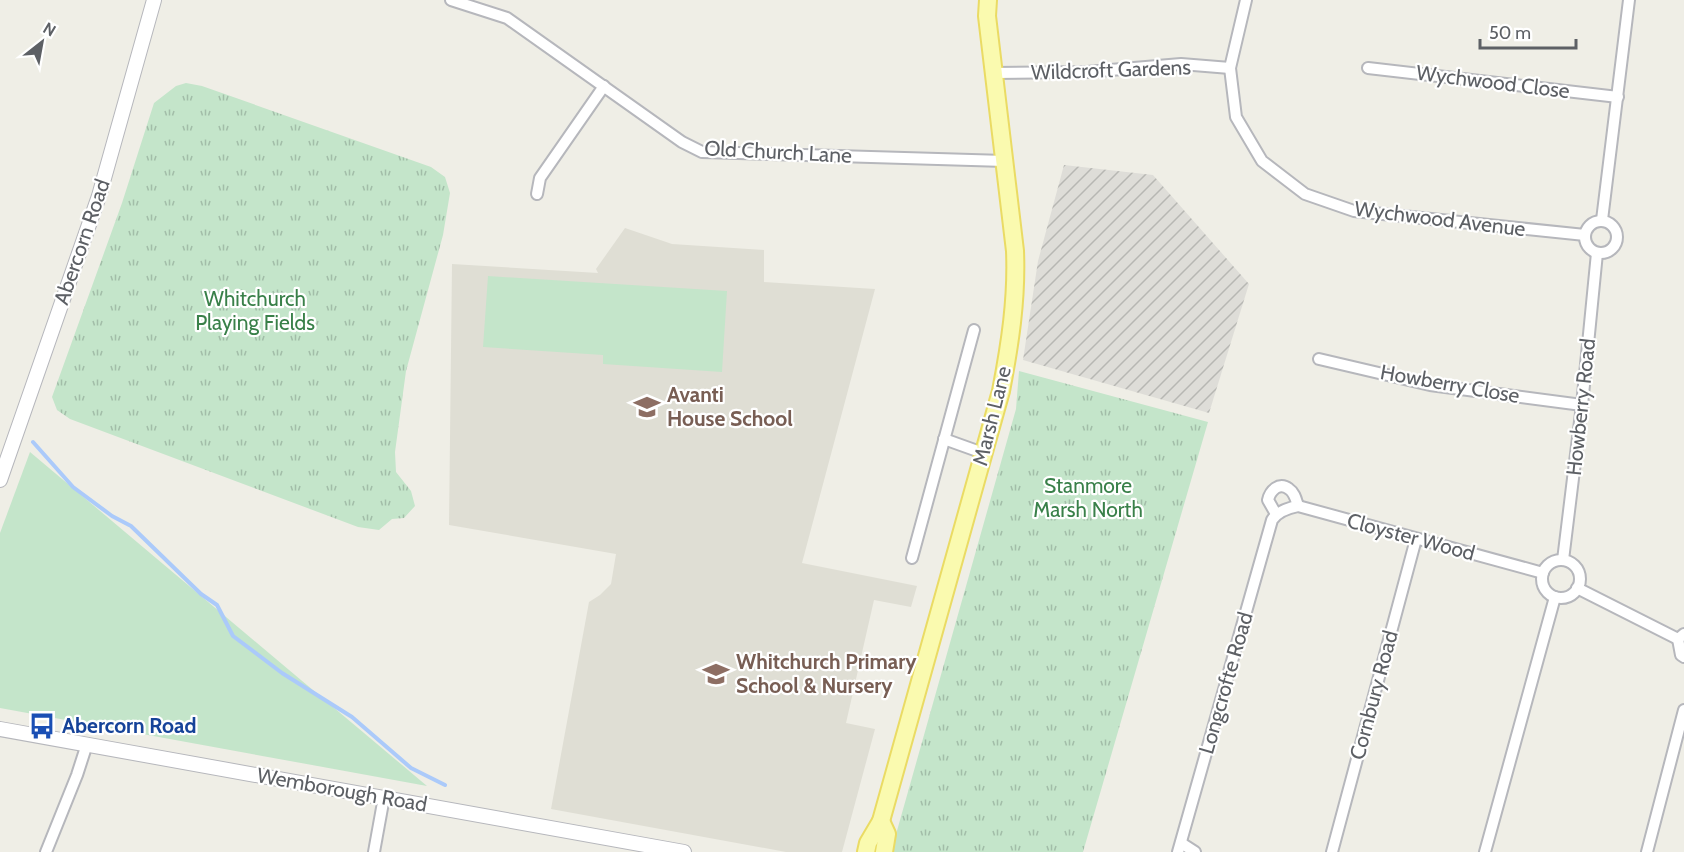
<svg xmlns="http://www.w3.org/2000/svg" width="1684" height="852" viewBox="0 0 1684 852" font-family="Cabin,sans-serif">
<defs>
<pattern id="industrial-furrows" width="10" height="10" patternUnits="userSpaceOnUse" patternTransform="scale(1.5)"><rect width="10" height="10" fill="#deddd8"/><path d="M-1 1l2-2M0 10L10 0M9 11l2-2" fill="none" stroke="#b7b7b3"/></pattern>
<pattern id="park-tufts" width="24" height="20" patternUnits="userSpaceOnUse" patternTransform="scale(1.5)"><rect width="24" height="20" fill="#c4e5ca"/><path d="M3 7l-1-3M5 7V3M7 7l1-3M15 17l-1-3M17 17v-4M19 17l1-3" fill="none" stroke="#a2bda8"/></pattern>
</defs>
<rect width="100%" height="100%" fill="#efeee6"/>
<polygon fill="url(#industrial-furrows)" points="1064,165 1153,175 1249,284 1209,413 1023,360 1038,261"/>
<polygon fill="#dfded4" points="625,228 672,244 764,250 764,282 875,289 802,563 917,586 911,607 874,600 846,723 875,729 842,852 786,852 551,809 589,602 600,595 611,584 616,554 449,525 452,264 598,273 596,269"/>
<g fill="#c4e5ca">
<polygon points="488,276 727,291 722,372 603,364 603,355 483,347"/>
<polygon points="30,452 427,786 0,708 0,533"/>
</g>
<g fill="url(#park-tufts)">
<polygon points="186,83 202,86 431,167 445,177 450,193 443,235 406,371 395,452 396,472 411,491 415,506 404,518 392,519 379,530 358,527 70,419 57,410 52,397 122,203 154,103 176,86"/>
<polygon points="1019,371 1208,422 1083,852 891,852 1016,409"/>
</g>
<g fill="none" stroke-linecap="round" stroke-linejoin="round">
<polyline stroke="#abcafa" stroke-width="4" points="33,442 73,487 112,516 131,526 201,594 217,605 233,636 282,673 352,717 411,768 445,785"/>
<g stroke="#b6b7bc" stroke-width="14">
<g id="minor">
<polyline points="451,0 507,18 682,142 702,152 1005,161"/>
<polyline points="1246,0 1230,68 1236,117 1262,161 1305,194 1354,211 1585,235"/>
<polyline points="1368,68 1618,97"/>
<polyline points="993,73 1087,72 1181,64 1230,68"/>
<polyline points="537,194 540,178 604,86"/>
<polyline points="1602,220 1629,0"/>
<circle cx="1601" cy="237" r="16"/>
<polyline points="1319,359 1430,385 1582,405"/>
<polyline points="944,439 983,453"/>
<path d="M1276,514L1268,500C1270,491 1279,481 1289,489C1295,493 1296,500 1298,506"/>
<polyline points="912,558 974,330"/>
<polyline points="1563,560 1582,405 1597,253"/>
<circle cx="1561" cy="579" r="19"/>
<polyline points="1577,588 1678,639"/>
<polyline points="1684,634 1678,639 1681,655 1684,657"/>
<polyline points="1181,843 1195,852"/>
<polyline points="46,852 77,775 87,744"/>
<polyline points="374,852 384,797"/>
<path d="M1178,852L1272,520C1278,511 1288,508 1298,506L1543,573"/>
<polyline points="1332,852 1416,539"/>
<polyline points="1485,852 1555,597"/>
<polyline points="1647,852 1684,710"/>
</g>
</g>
<g stroke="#b6b7bc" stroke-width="16">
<g id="tertiary">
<polyline points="0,480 99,196 154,0"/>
<polyline points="0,729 684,852"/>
</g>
</g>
<g stroke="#eadb64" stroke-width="20">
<g id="primary">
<polyline points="881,821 887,834 884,852"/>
<path d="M866,852L868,843L881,821L1001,391C1010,344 1017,299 1015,251L987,16L988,0"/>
</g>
</g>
<use href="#minor" stroke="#fff" stroke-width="10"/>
<use href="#tertiary" stroke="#fff" stroke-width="14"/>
<use href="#primary" stroke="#fafaaf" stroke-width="16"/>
</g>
<defs>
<g id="school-bare" transform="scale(2.07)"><path d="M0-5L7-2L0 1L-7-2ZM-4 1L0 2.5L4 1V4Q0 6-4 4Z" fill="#8d6e63" stroke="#fff" stroke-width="2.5" paint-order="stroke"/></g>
<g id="bus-bare" transform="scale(2.07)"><path d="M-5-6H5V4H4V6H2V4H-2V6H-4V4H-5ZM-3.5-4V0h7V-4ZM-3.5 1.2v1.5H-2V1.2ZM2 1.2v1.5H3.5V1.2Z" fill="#1a4fb4" stroke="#fff" stroke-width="2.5" paint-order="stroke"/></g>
</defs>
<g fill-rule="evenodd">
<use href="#school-bare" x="647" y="407"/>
<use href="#school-bare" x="716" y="674"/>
<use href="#bus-bare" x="42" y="726"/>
</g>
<g text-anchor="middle" stroke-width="4.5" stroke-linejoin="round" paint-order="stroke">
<g font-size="21" fill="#5d6065" stroke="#fff">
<text transform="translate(1111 70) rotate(-2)" y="7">Wildcroft Gardens</text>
<text transform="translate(1493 82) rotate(7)" y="7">Wychwood Close</text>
<text transform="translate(778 152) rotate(3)" y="7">Old Church Lane</text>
<text transform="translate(1440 219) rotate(7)" y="7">Wychwood Avenue</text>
<text transform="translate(82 242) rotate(-71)" y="7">Abercorn Road</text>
<text transform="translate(1450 384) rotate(10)" y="7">Howberry Close</text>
<text transform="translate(1581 407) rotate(-84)" y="7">Howberry Road</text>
<text transform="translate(992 416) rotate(-76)" y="7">Marsh Lane</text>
<text transform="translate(1411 537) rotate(15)" y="7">Cloyster Wood</text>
<text transform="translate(1226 683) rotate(-74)" y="7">Longcrofte Road</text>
<text transform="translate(1374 695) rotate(-75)" y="7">Cornbury Road</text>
<text transform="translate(342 790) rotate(10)" y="7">Wemborough Road</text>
</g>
<g font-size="21" fill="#398049" stroke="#fff">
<text x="255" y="306">Whitchurch<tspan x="255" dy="24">Playing Fields</tspan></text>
<text x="1088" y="493">Stanmore<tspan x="1088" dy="24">Marsh North</tspan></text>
</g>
<g font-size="21" font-weight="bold" fill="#785e54" stroke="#fff" text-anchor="start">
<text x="667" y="402">Avanti<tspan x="667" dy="24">House School</tspan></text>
<text x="736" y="669">Whitchurch Primary<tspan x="736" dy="24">School &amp; Nursery</tspan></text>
</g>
<g font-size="21" font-weight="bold" fill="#164399" stroke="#fff" text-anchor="start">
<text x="62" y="733">Abercorn Road</text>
</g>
</g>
<g transform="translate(42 42) rotate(31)" stroke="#ffffff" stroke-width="4.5" paint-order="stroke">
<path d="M0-4.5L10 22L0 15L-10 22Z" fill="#5d6065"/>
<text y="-9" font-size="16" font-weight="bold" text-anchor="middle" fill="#5d6065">N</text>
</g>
<path d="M1480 39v9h96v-9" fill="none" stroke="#5d6065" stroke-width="3"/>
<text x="1489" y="39" font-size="18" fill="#5d6065" stroke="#ffffff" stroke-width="4.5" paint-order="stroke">50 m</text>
</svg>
